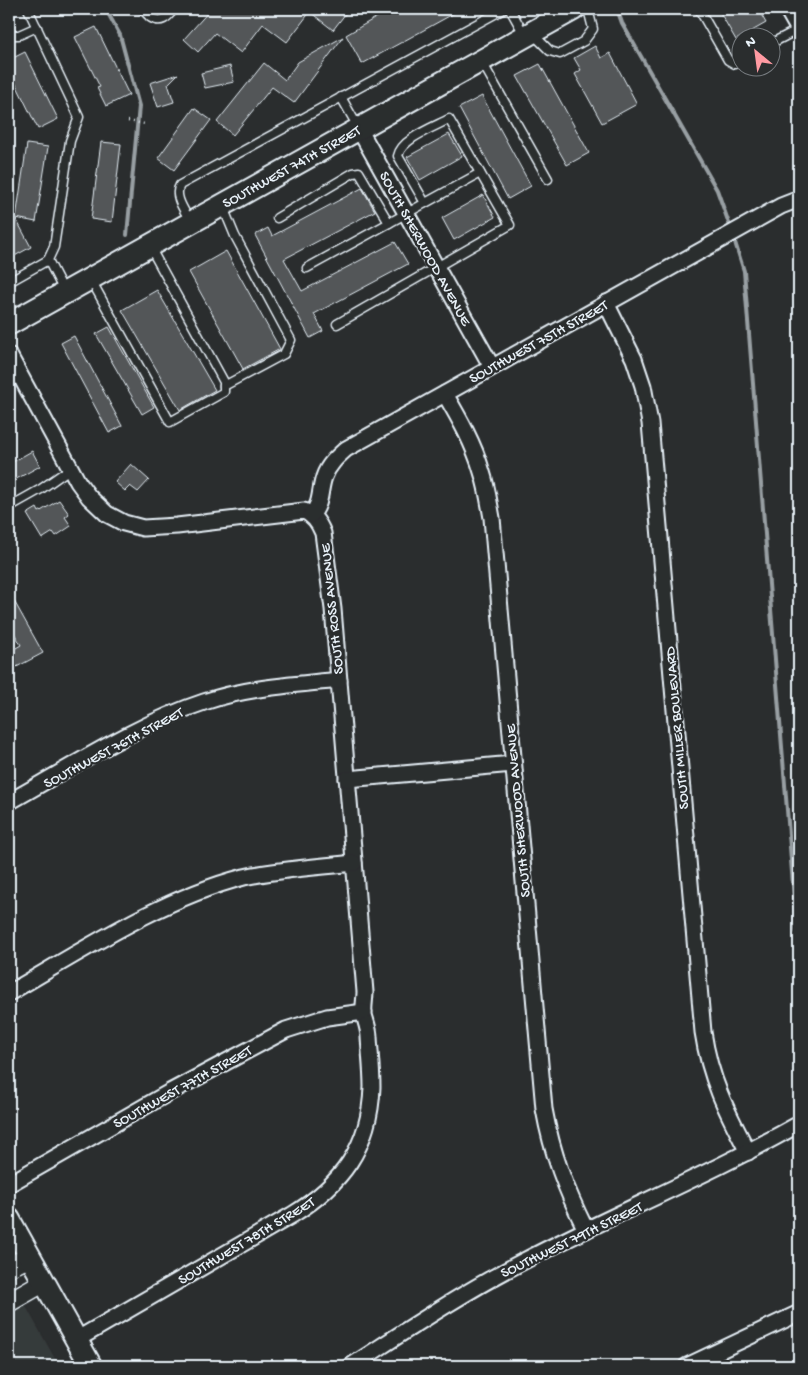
<svg xmlns="http://www.w3.org/2000/svg" width="808" height="1375" viewBox="0 0 808 1375" font-family="'Gochi Hand',sans-serif">
<rect width="100%" height="100%" fill="#2a2d2e"/>
<filter id="ink" filterUnits="userSpaceOnUse"><feTurbulence type="fractalNoise" baseFrequency=".02" numOctaves="2"/><feDisplacementMap in="SourceGraphic" scale="10" xChannelSelector="R" yChannelSelector="G"/><feConvolveMatrix kernelMatrix="1 2 1 2 8 2 1 2 1" color-interpolation-filters="sRGB"/></filter>
<g filter="url(#ink)">
<polygon fill="#363a3b" points="9,1276 59,1366 9,1366"/>
<g fill="none" stroke-linecap="round" stroke-linejoin="round">
<g stroke="#989fa3" stroke-width="4">
<polyline points="108,9 109,15 120,35 139,106 127,235"/>
<polyline points="617,9 622,23 717,190 731,229"/>
<polyline points="733,236 744,271 799,960"/>
</g>
</g>
<g fill="#535759" stroke="#e8f1f8">
<polygon points="211,9 349,9 333,30 310,12 287,42 263,24 241,53 215,33 198,52 184,39"/>
<polygon points="391,9 462,9 362,64 346,35"/>
<polygon points="718,9 758,9 766,23 736,40"/>
<polygon points="96,27 129,95 106,106 97,88 100,87 75,37"/>
<polygon points="343,37 294,103 272,87 233,135 217,122 264,63 285,80 298,62"/>
<polygon points="595,46 601,58 610,53 637,104 602,123 575,74 581,70 574,58"/>
<polygon points="25,52 58,119 38,129 9,70 9,60"/>
<polygon points="540,64 589,153 567,165 517,76"/>
<polygon points="230,66 234,82 205,88 201,73"/>
<polygon points="178,74 168,84 174,102 158,107 150,83"/>
<polygon points="482,96 531,186 508,199 459,108"/>
<polygon points="194,108 211,120 174,170 158,158"/>
<polygon points="449,134 462,156 420,180 407,157"/>
<polygon points="101,142 121,144 112,222 91,219"/>
<polygon points="27,144 48,147 36,222 16,218"/>
<polygon points="362,188 375,211 284,259 302,291 395,242 408,264 314,314 323,331 310,338 255,235 268,228 272,236"/>
<polygon points="483,195 495,217 454,240 442,218"/>
<polygon points="16,219 31,247 9,259 9,234 14,231"/>
<polygon points="226,251 280,349 243,369 189,272"/>
<polygon points="157,290 215,390 180,410 122,310"/>
<polygon points="109,327 154,407 142,414 96,334"/>
<polygon points="74,336 122,426 109,433 61,343"/>
<polygon points="32,451 40,466 9,483 9,464"/>
<polygon points="131,464 149,480 138,492 130,486 125,491 115,482"/>
<polygon points="59,500 69,514 65,517 71,526 56,536 53,532 42,539 27,514 37,508 39,512"/>
<polygon points="9,592 43,653 9,671 9,652 21,645 9,624"/>
</g>
<g fill="none" stroke-linecap="round" stroke-linejoin="round">
<g stroke="#e8f1f8" stroke-width="11">
<g id="service">
<polyline points="28,9 79,117 70,141 54,247 48,260 64,291"/>
<polyline points="142,9 150,17 153,9"/>
<polyline points="510,9 524,34"/>
<polyline points="699,9 728,60 735,64 740,61"/>
<path d="M150,17C161,25 168,17 174,9"/>
<polyline points="533,34 550,51 560,54 584,41 593,29 588,9"/>
<polyline points="9,35 19,35 37,27"/>
<polyline points="770,44 799,29"/>
<polyline points="482,62 548,179"/>
<polyline points="341,97 358,127"/>
<polyline points="223,207 235,236 291,340 284,354 224,386"/>
<polyline points="277,218 353,173 359,172 389,223"/>
<path d="M190,221C185,211 173,196 180,185L504,9"/>
<polyline points="307,268 480,173"/>
<polyline points="91,280 170,422 224,392 224,382 150,247"/>
<polyline points="9,282 48,260"/>
<path d="M337,324L510,225L449,119C434,127 401,139 398,156L425,203"/>
<polyline points="9,507 41,489 71,468"/>
</g>
</g>
<g stroke="#e8f1f8" stroke-width="19">
<g id="minor">
<polyline points="787,9 799,30"/>
<polyline points="359,129 492,367"/>
<path d="M606,303L634,359L643,386L650,423L703,1032C710,1079 726,1110 748,1152"/>
<path d="M9,355L78,482L89,497L107,514L124,523L143,528L177,526L304,511C314,515 319,523 323,533L333,609L365,992C365,999 363,1007 364,1015C366,1022 369,1030 369,1037C370,1054 372,1071 372,1087C370,1147 341,1185 292,1215L76,1340"/>
<path d="M445,394C459,418 474,444 482,472C487,487 489,502 492,518L544,1109C552,1154 566,1190 586,1230"/>
<path d="M311,515C322,504 319,491 324,477C328,465 337,457 346,449L781,206L799,199"/>
<polyline points="347,779 513,764"/>
<path d="M9,802C70,768 137,724 204,702C248,687 294,685 339,680"/>
<path d="M9,993C82,951 162,898 244,877C280,869 317,867 354,863"/>
<polyline points="9,1184 170,1092 286,1030 327,1017 364,1012"/>
<path d="M351,1366C407,1330 462,1293 522,1262C613,1214 709,1175 799,1124"/>
<polyline points="687,1366 799,1313"/>
</g>
</g>
<g stroke="#e8f1f8" stroke-width="22">
<g id="tertiary">
<polyline points="9,1267 29,1257"/>
<polyline points="9,1302 44,1282"/>
</g>
</g>
<g stroke="#e8f1f8" stroke-width="25">
<g id="secondary">
<polyline points="9,324 574,9"/>
<polyline points="9,1219 91,1366"/>
</g>
</g>
<polyline stroke="#e8f1f8" stroke-width="2.5" stroke-dasharray="1 4" stroke-linecap="butt" points="128,121 145,124"/>
<use href="#service" stroke="#2a2d2e" stroke-width="8"/>
<use href="#minor" stroke="#2a2d2e" stroke-width="15"/>
<use href="#tertiary" stroke="#2a2d2e" stroke-width="19"/>
<use href="#secondary" stroke="#2a2d2e" stroke-width="21"/>
</g>
</g>
<g text-anchor="middle" stroke-width="4.5" stroke-linejoin="round" paint-order="stroke">
<g font-size="15" fill="#e8f1f8" stroke="#2a2d2e">
<text transform="translate(291 166) rotate(-29)" y="5">SOUTHWEST 74TH STREET</text>
<text transform="translate(426 248) rotate(61)" y="5">SOUTH SHERWOOD AVENUE</text>
<text transform="translate(538 341) rotate(-29)" y="5">SOUTHWEST 75TH STREET</text>
<text transform="translate(331 609) rotate(-96)" y="5">SOUTH ROSS AVENUE</text>
<text transform="translate(676 728) rotate(-95)" y="5">SOUTH MILLER BOULEVARD</text>
<text transform="translate(113 747) rotate(-28)" y="5">SOUTHWEST 76TH STREET</text>
<text transform="translate(517 811) rotate(-95)" y="5">SOUTH SHERWOOD AVENUE</text>
<text transform="translate(182 1086) rotate(-29)" y="5">SOUTHWEST 77TH STREET</text>
<text transform="translate(571 1239) rotate(-26)" y="5">SOUTHWEST 79TH STREET</text>
<text transform="translate(246 1240) rotate(-31)" y="5">SOUTHWEST 78TH STREET</text>
</g>
</g>
<rect width="808" height="1375" fill="none" stroke="#2a2d2e" stroke-width="30"/>
<rect x="15" y="15" width="778" height="1345" fill="none" stroke="#e8f1f8" stroke-width="2" filter="url(#ink)"/>
<g transform="translate(756 52) rotate(331)"><circle r="24" fill="#2a2d2e" stroke="#767b7f"/>
<path d="M0-4L9 19L0 12L-9 19Z" fill="#ff9aa2"/>
<text y="-8" font-size="14" font-weight="bold" text-anchor="middle" fill="#e8f1f8">N</text>
</g>
</svg>
